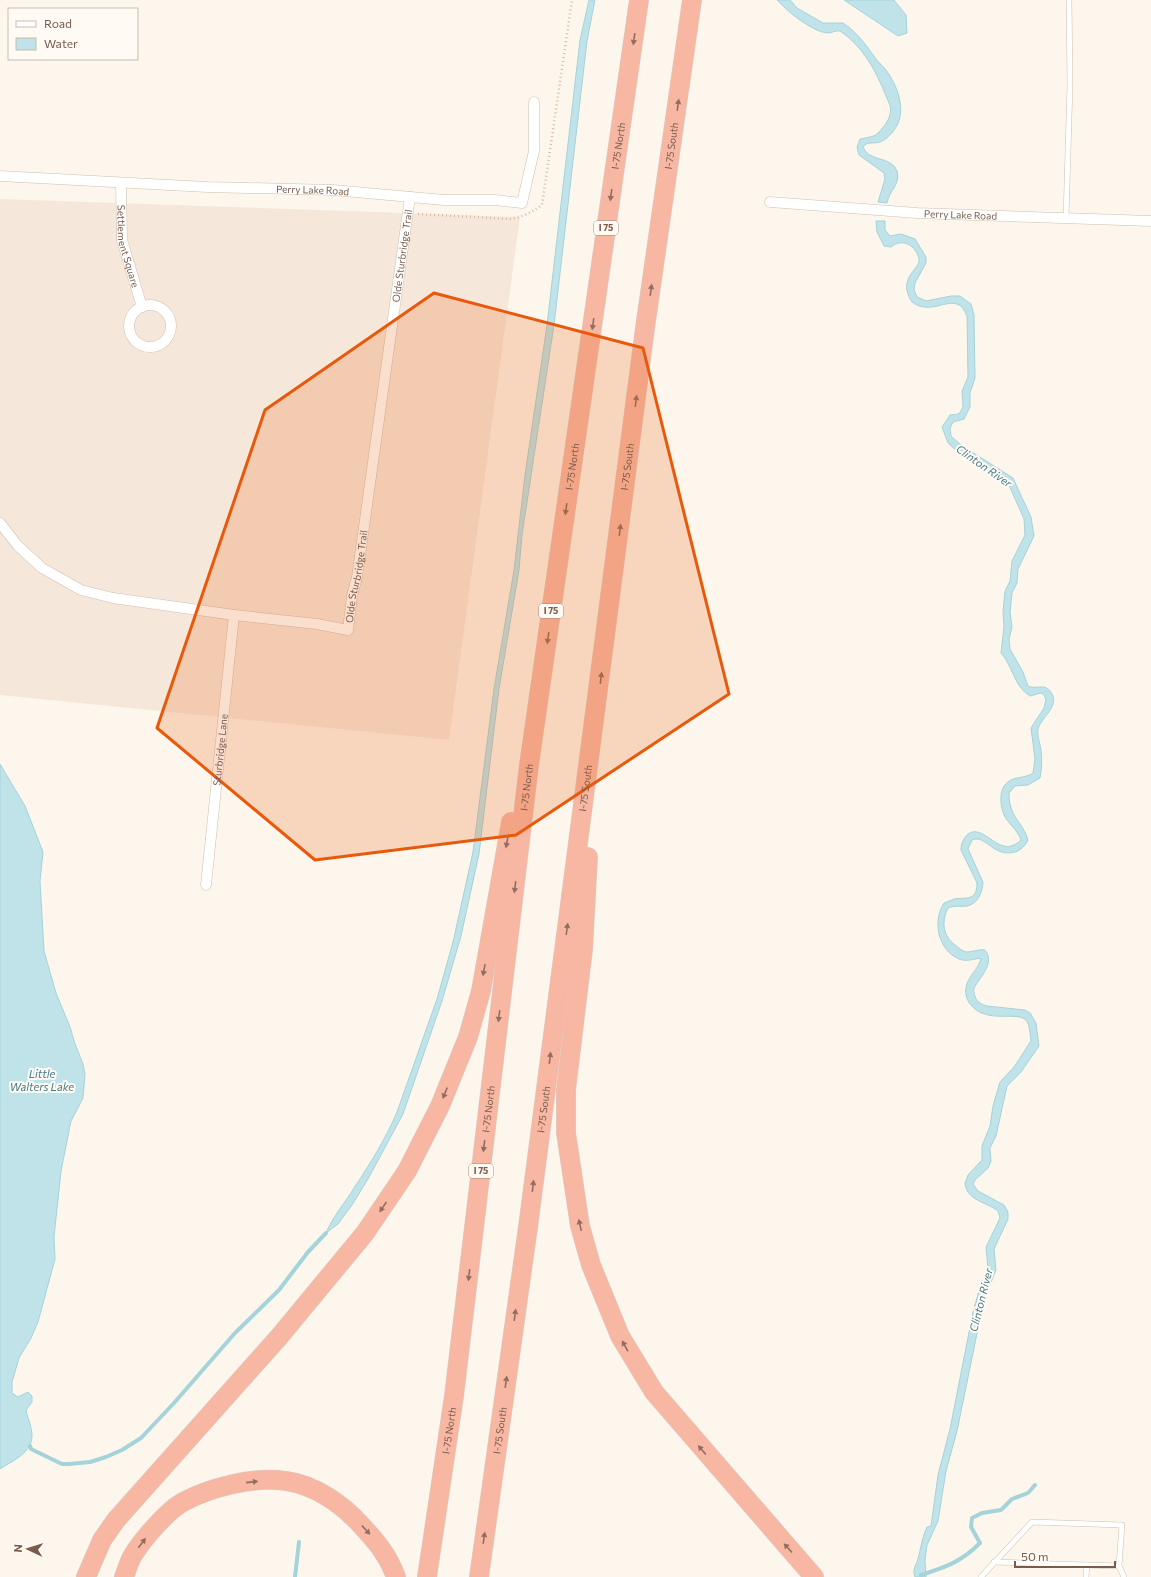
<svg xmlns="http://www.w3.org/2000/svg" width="1151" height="1577" viewBox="0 0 1151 1577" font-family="Commissioner,sans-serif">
<rect width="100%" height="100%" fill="#fdf6ec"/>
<polygon fill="#f5e8da" points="0,199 520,217 449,740 0,695"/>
<g fill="#bfe3e8" stroke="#a5d3da">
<path d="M589,0H595L587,41L554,325L522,535L519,570L499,689L479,854L461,936L442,1001L403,1114L368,1179L352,1205L338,1224L326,1233C333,1216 345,1203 354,1188C370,1164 386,1138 397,1112L437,999L453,942L473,852L494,689L514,570L525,475L547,325L580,40Z"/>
<path d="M777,0H790L797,8L823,23H843C858,33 866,45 876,59C880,64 885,68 888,73C899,89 907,114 894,130C891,135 885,140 880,142C874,144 867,141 863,147C868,162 892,156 897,171C901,185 889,190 887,203L878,202L885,179L884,173L859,155L857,147L860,139C864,138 874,137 877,134C882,129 889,121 890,114C892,107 888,101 886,96C876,71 863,46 840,31C836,30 832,33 828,33C812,32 787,11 777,0Z"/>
<polygon points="844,0 894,0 906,15 907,33 898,36"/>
<path d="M876,221H885V230L890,236L901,234L915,239L926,257V263L915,283L914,290L917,297L926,301L951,296H960L971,304L974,315L975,378L970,393V407L964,419L953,422L950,428L951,436L961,445L1013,478L1031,517L1034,536L1018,569L1017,583L1012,593L1010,612L1012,627L1009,639L1010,649L1023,672L1028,686C1036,690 1044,683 1050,691C1062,705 1041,717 1038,729C1037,736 1040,743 1041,750C1042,760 1042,768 1040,778L1028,785L1015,786L1009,793C1009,818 1022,820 1028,840C1025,846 1021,850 1015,852C993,858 986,834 972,840L968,849L983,882C983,891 978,904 967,906C960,907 955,905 948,908C941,922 943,936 955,945C959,948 962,951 966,952C973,952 979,949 985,950C995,963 981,976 974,988C973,997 978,1004 987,1006L1025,1010L1030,1013L1036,1023L1039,1046L1021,1072L1007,1086L996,1136L990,1148L991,1161L988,1168L975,1180L973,1184L978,1191L1004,1205L1008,1212V1219L994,1249L996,1270L988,1290L981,1314L957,1431L946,1471L938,1521L927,1545L925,1560L926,1577H915C912,1569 916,1566 918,1559C921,1547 922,1538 927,1527L931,1526L938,1475L950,1429L973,1312L980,1287L988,1269L986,1247L1000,1218L998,1211C986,1202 966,1200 965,1183L968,1175L982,1160V1146L990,1126L993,1106L1000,1082L1014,1067L1031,1041C1030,1035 1030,1025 1026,1020C1017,1011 986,1024 971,1005C967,1001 965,994 966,988C967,977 979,969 981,958C974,959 966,962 959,959C938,950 932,921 944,903C947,902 951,900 954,899C965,897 977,902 977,883L961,850C961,844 963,839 967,835C979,824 992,844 1004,846C1010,848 1017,844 1021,840C1018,831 1010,825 1005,817C1000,807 998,789 1008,782C1015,776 1024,779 1033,773L1035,759L1031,728L1044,708L1046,700L1044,695L1041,693L1030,696C1014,687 1013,666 1001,653L1004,627L1003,612L1005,591L1010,581L1012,561L1025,535L1024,519L1008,483L961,455L948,443L942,427L950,415L959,414L963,407L962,391L968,377L967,316C956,287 934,319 912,302C896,278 921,269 919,259C916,246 903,237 891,247L884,246L877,232Z"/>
<path d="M0,764L25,806L43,852L40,881L44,951L56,993L70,1027L75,1044L83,1064L85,1074L83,1098L71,1121L61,1171L54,1237L55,1259L38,1322L31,1338L19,1358L12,1382V1393L18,1397L28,1392L32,1396V1402L26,1410C27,1416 30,1422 31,1428C37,1451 15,1459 0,1469Z"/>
</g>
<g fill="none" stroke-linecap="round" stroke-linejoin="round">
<g stroke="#a5d3da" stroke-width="4">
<polyline points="30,1446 31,1449 62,1464 69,1464 90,1462 106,1457 122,1450 141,1438 174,1403 235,1333 279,1290 308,1252 326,1233"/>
<path d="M921,1575C946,1567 961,1562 980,1543L971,1527L972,1518L982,1513L1001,1510L1012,1499L1028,1493L1035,1485"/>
<polyline points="295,1577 299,1542"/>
</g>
<g stroke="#d1beb0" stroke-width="6">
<g id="lane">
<polyline points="1066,218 1070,84 1069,0"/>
<polyline points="994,1562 1119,1566"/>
<polyline points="981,1577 1032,1522 1122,1525 1119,1566 1124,1577"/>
<polyline points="1086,1577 1087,1565"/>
</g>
</g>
<g stroke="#d1beb0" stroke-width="11">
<g id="street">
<path id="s1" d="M0,176L207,187L333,190L444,200H495L522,203L534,151V102"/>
<path id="s2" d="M121,183L122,240L142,307"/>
<path id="s3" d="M770,202L917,213L1151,221"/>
<circle cx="150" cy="326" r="21"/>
<path id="s4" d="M0,523L18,546L42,568L81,590L113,598L234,615L317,624L348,630L352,596L357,577L410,197"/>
<path id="s5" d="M206,885L234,615"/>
</g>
</g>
<g stroke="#dad1cd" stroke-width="20">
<g id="highway">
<polyline points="588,857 583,949 566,1090 566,1133 580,1226 591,1265 620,1336 654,1392 814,1577"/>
<polyline points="86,1577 102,1540 116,1520 279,1337 365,1233 407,1171 440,1106 468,1037 481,991 511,822"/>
<path d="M124,1577C127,1570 129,1561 133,1555C143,1539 167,1511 183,1502C211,1487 255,1476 286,1481C315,1485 342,1504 361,1525C376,1541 388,1555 396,1577"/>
<path id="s6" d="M427,1577L454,1396L529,765L639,0"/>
<path id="s7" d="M479,1577L528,1227L645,328L692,0"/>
</g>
</g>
<path stroke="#d9b8a5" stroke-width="2.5" stroke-dasharray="1 3" stroke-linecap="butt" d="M418,214L510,219C522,217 531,213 542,205L572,0"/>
<use href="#lane" stroke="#fff" stroke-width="5"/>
<use href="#street" stroke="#fff" stroke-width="10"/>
<use href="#highway" stroke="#f7b7a3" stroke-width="19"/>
</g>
<defs><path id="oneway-solid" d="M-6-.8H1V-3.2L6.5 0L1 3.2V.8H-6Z"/></defs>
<g fill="#936e5e">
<use href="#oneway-solid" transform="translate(634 39) rotate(98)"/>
<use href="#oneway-solid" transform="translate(678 105) rotate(-82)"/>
<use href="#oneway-solid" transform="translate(611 195) rotate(98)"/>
<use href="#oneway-solid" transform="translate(651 290) rotate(-82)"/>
<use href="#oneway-solid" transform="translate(593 324) rotate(98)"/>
<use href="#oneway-solid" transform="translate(636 401) rotate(-83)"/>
<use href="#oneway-solid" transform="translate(566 509) rotate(98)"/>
<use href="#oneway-solid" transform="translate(620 530) rotate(-83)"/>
<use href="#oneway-solid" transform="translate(548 638) rotate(98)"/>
<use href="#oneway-solid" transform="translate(601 678) rotate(-83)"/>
<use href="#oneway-solid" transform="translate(507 842) rotate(100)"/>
<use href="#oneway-solid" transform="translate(515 887) rotate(97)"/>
<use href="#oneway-solid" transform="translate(567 929) rotate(-82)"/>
<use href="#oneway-solid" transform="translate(484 970) rotate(100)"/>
<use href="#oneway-solid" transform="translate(499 1016) rotate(97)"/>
<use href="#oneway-solid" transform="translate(550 1058) rotate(-83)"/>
<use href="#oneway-solid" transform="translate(445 1093) rotate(112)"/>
<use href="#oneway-solid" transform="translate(484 1146) rotate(97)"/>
<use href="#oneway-solid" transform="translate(533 1186) rotate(-83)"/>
<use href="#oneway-solid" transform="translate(383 1207) rotate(124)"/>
<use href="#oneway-solid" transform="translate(580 1225) rotate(-102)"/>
<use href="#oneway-solid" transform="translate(469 1275) rotate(97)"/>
<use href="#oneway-solid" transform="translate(515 1315) rotate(-82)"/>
<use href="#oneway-solid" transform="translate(625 1346) rotate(-119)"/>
<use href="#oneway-solid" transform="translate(506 1382) rotate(-82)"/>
<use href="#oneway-solid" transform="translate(702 1450) rotate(-130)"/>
<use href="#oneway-solid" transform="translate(252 1482) rotate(-6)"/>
<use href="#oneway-solid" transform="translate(366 1530) rotate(47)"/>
<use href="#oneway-solid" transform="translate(484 1538) rotate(-82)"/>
<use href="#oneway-solid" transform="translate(142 1543) rotate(-53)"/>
<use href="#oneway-solid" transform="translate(788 1548) rotate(-132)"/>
</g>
<path fill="#e8590c" fill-opacity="0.2" stroke="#e8590c" stroke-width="3" stroke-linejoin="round" d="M434,293L643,348L729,694L516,835L315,860L157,728L265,410Z"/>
<g text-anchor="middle" stroke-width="4" stroke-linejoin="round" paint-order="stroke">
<g fill="#fffaf3" stroke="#a28b7f" stroke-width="1">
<rect x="594" y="221" width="24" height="14" rx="3"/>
<rect x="539" y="604" width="24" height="14" rx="3"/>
<rect x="469" y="1164" width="24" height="14" rx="3"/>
</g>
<g font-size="9" font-weight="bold" fill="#7a5c4d">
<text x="606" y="231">I 75</text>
<text x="551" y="614">I 75</text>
<text x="481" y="1174">I 75</text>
</g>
<g font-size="10" fill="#7a5c4d" stroke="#fffaf3">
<text dy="4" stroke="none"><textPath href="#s6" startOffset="1444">I-75 North</textPath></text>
<text dy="4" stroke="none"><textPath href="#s7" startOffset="1444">I-75 South</textPath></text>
<text dy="4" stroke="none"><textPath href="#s1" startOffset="313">Perry Lake Road</textPath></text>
<text dy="4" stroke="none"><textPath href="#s3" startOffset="191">Perry Lake Road</textPath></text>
<text dy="4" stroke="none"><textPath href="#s2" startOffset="64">Settlement Square</textPath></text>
<text dy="4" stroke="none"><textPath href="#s4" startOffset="755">Olde Sturbridge Trail</textPath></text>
<text dy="4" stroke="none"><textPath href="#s6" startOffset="1120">I-75 North</textPath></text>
<text dy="4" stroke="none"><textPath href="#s7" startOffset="1120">I-75 South</textPath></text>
<text dy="4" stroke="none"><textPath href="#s4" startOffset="431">Olde Sturbridge Trail</textPath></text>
<text dy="4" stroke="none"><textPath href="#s5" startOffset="136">Sturbridge Lane</textPath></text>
<text dy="4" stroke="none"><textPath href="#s6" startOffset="796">I-75 North</textPath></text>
<text dy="4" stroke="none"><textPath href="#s7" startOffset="796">I-75 South</textPath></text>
<text dy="4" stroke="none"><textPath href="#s6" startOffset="472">I-75 North</textPath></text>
<text dy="4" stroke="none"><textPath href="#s7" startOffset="472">I-75 South</textPath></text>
<text dy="4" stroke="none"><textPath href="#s6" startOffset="148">I-75 North</textPath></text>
<text dy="4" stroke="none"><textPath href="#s7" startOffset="148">I-75 South</textPath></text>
</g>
<g font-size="11" font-style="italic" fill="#437c86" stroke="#fffaf3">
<text transform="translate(984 466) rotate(35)" y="4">Clinton River</text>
<text x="42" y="1078">Little<tspan x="42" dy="13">Walters Lake</tspan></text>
<text transform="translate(981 1300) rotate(-76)" y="4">Clinton River</text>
</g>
</g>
<rect x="8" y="8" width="130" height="52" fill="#fffaf3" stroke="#cabbb1"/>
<rect x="16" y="21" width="20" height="6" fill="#ffffff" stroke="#cabbb1"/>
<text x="44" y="28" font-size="12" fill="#7a5c4d">Road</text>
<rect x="16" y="38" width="20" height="12" fill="#bfe3e8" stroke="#cabbb1"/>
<text x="44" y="48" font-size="12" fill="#7a5c4d">Water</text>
<g transform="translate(28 1549) rotate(274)" stroke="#fffaf3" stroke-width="3" paint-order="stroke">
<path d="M0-3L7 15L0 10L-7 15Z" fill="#7a5c4d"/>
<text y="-6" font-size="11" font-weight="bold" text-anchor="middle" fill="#7a5c4d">N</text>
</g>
<path d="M1015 1561v6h100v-6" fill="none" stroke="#7a5c4d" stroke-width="2"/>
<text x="1021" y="1561" font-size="12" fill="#7a5c4d" stroke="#fffaf3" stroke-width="3" paint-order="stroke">50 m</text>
</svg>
